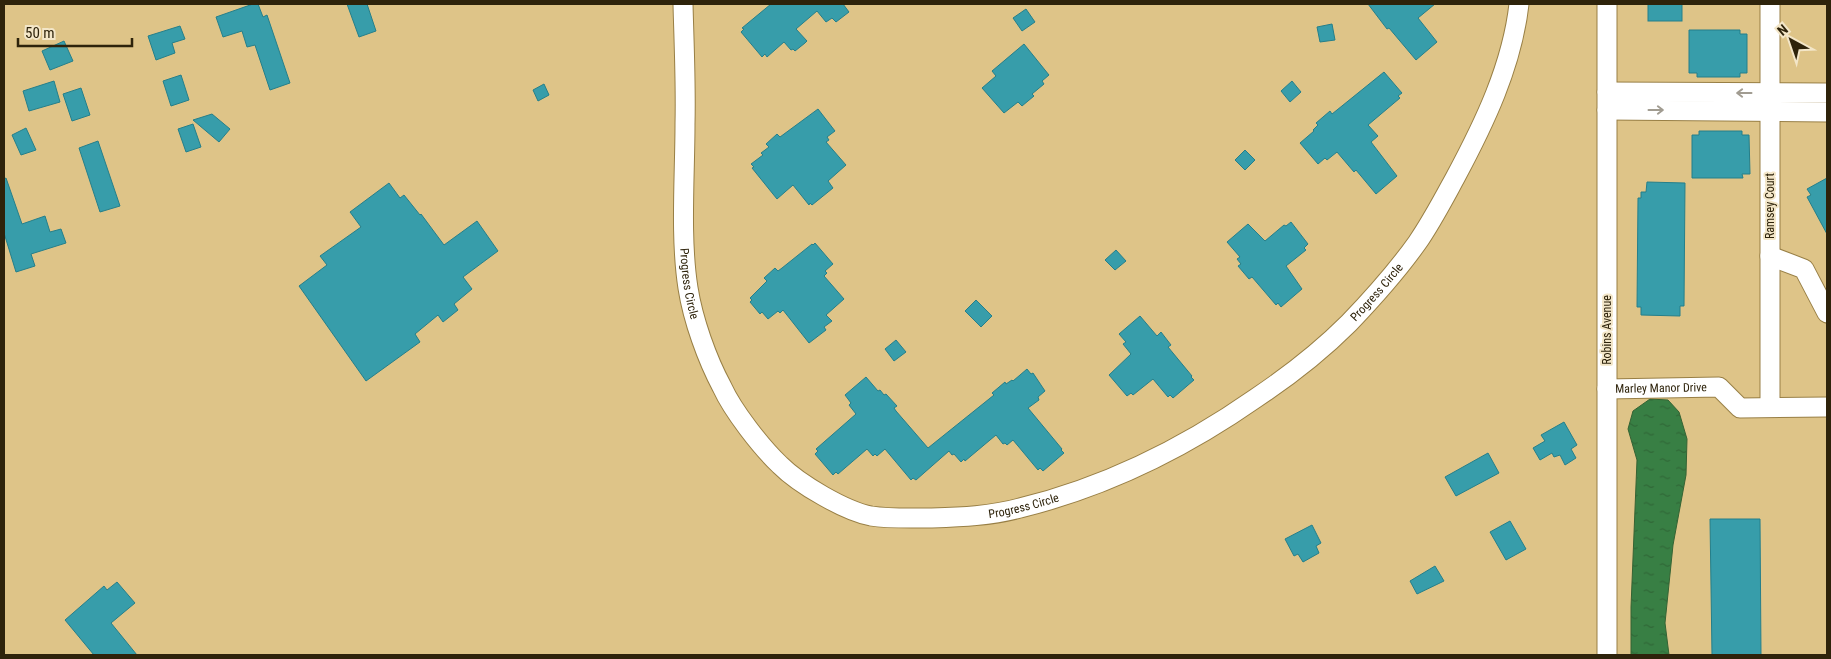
<svg xmlns="http://www.w3.org/2000/svg" width="1831" height="659" viewBox="0 0 1831 659" font-family="'Roboto Condensed',sans-serif">
<defs>
<pattern id="water-ripples" width="26" height="14" patternUnits="userSpaceOnUse" patternTransform="scale(1.25)"><rect width="26" height="14" fill="#387f44"/><path d="M2 4q2-2 4 0t4 0M15 11q2-2 4 0t4 0" fill="none" stroke="#306837"/></pattern>
</defs>
<rect width="100%" height="100%" fill="#dec488"/>
<polygon fill="url(#water-ripples)" stroke="#356333" points="1650,399 1668,400 1679,412 1687,439 1686,475 1673,545 1665,623 1669,655 1631,655 1631,607 1637,460 1628,429 1633,411"/>
<g fill="#379daa" stroke="#257f8a">
<polygon points="253,4 258,4 263,17 267,15 290,83 270,90 255,45 247,47 242,31 223,37 216,17"/>
<polygon points="347,4 367,4 376,31 359,37"/>
<polygon points="771,4 843,4 849,12 836,22 832,18 826,22 817,11 796,29 807,41 805,43 795,51 793,49 791,50 784,42 767,57 765,54 762,57 741,32 744,29 742,28"/>
<polygon points="1368,4 1435,4 1418,18 1437,42 1416,60 1389,28 1387,29"/>
<rect x="1648" y="4" width="34" height="17"/>
<polygon points="1026,9 1035,22 1022,31 1013,18"/>
<polygon points="1332,24 1335,40 1320,42 1317,27"/>
<polygon points="180,26 185,39 172,43 175,53 156,60 148,36"/>
<polygon points="1689,30 1740,30 1740,34 1747,34 1747,73 1740,73 1740,77 1697,77 1697,73 1689,73"/>
<polygon points="64,41 73,61 50,70 42,51"/>
<polygon points="1024,44 1049,75 1042,81 1044,84 1032,94 1034,96 1022,106 1018,102 1004,113 982,88 996,76 992,71"/>
<polygon points="1384,72 1402,93 1398,96 1400,98 1368,125 1378,136 1371,142 1397,176 1376,194 1356,170 1354,172 1337,152 1327,160 1325,158 1318,164 1300,143 1314,131 1313,130 1318,125 1316,123 1330,111 1332,114"/>
<polygon points="181,75 189,100 171,106 163,81"/>
<polygon points="54,81 60,102 29,111 23,91"/>
<polygon points="1292,81 1301,92 1290,102 1281,91"/>
<polygon points="544,84 549,95 538,101 533,90"/>
<polygon points="81,88 90,115 72,121 63,94"/>
<polygon points="818,109 835,131 827,137 829,140 826,142 846,165 828,181 833,188 812,205 810,203 809,205 793,185 777,199 752,168 754,167 751,164 763,155 761,153 769,147 766,144 777,134 780,137"/>
<polygon points="212,114 230,129 219,142 193,120"/>
<polygon points="193,124 201,147 186,152 178,129"/>
<polygon points="26,128 36,150 21,155 12,135"/>
<polygon points="1699,131 1742,131 1742,135 1749,135 1750,174 1742,174 1743,178 1692,178 1692,135 1699,135"/>
<polygon points="98,141 120,206 100,212 79,148"/>
<polygon points="1245,150 1255,160 1245,170 1235,160"/>
<polygon points="6,178 22,224 45,216 50,232 61,229 66,243 31,254 35,266 16,272 4,233 4,179"/>
<polygon points="1827,178 1827,234 1807,197 1811,195 1807,189"/>
<polygon points="1647,182 1685,183 1684,306 1680,306 1680,316 1641,315 1641,307 1637,307 1638,198 1641,198 1641,192 1646,192"/>
<polygon points="389,183 400,198 404,195 420,215 421,214 444,245 477,221 498,251 463,277 472,289 454,304 458,310 443,322 438,315 415,334 420,342 366,381 299,286 327,265 320,256 361,227 350,212"/>
<polygon points="1291,222 1308,244 1304,248 1306,250 1286,266 1302,289 1281,307 1278,303 1276,305 1252,277 1249,279 1238,266 1241,264 1237,259 1240,257 1227,242 1248,224 1265,241 1284,225 1286,226"/>
<polygon points="815,243 833,264 825,271 827,273 824,276 844,299 826,315 832,321 824,327 826,330 809,343 783,310 780,313 778,311 768,319 762,312 760,314 750,302 752,300 750,298 767,281 764,278 775,268 778,271 782,268 812,244 813,245"/>
<polygon points="1116,250 1126,261 1115,270 1105,260"/>
<polygon points="976,300 992,316 981,327 965,311"/>
<polygon points="1140,316 1157,336 1161,332 1171,345 1168,347 1192,376 1191,377 1194,380 1173,398 1170,395 1168,397 1153,379 1133,395 1131,393 1127,396 1109,375 1131,354 1123,344 1126,342 1119,334"/>
<polygon points="896,340 906,352 894,361 885,349"/>
<polygon points="1027,369 1031,374 1033,373 1045,391 1038,397 1039,400 1028,408 1062,449 1061,450 1064,453 1043,471 1040,468 1038,470 1013,440 1007,445 1005,443 1003,444 996,435 965,461 964,459 961,462 954,454 952,455 949,451 916,480 913,478 911,480 885,449 877,456 875,454 873,456 867,449 838,474 836,472 833,475 815,454 818,451 816,449 856,414 849,405 851,403 845,395 866,377 878,391 880,390 884,395 886,394 897,406 894,408 896,411 928,448 994,395 992,393 1005,382 1006,384 1012,380 1013,381"/>
<polygon points="1564,422 1577,445 1571,449 1576,458 1565,465 1560,455 1554,457 1552,453 1540,460 1533,448 1545,441 1541,435"/>
<polygon points="1488,453 1499,473 1456,496 1445,477"/>
<polygon points="1710,519 1760,519 1761,655 1712,655"/>
<polygon points="1510,521 1526,549 1506,560 1490,532"/>
<polygon points="1312,525 1321,543 1316,546 1319,553 1303,562 1298,554 1294,556 1285,539"/>
<polygon points="1435,566 1444,581 1417,594 1410,581"/>
<polygon points="117,582 135,603 111,623 137,655 94,655 65,620 104,586 107,590"/>
</g>
<g fill="none" stroke-linecap="round" stroke-linejoin="round">
<g stroke="#987f45" stroke-width="21">
<g id="minor">
<path id="s1" d="M683,4C684,44 686,84 685,124C685,176 680,237 688,288C693,320 707,359 722,387C733,411 761,447 780,465C799,484 845,511 871,516C890,519 911,518 931,518C960,517 991,516 1020,508C1106,487 1183,449 1256,398C1289,376 1321,351 1349,323C1373,298 1397,271 1417,243C1431,223 1443,200 1455,178C1484,124 1512,66 1519,4"/>
<polyline points="1607,92 1827,93"/>
<polyline points="1607,110 1827,112"/>
<polyline points="1770,256 1804,269 1827,313"/>
<path id="s2" d="M1607,389L1719,387L1740,408L1827,407"/>
<polyline points="1770,407 1770,4"/>
<polyline points="1607,655 1607,4"/>
</g>
</g>
<use href="#minor" stroke="#fff" stroke-width="19"/>
</g>
<defs><path id="oneway-shaft" d="M-6 0H5M1.5-3L5.5 0L1.5 3" fill="none" stroke-width="1.6" stroke-linecap="round" stroke-linejoin="round" transform="scale(1.25)"/></defs>
<g stroke="#a19c91">
<use href="#oneway-shaft" transform="translate(1744 93) rotate(-180)"/>
<use href="#oneway-shaft" transform="translate(1656 110)"/>
</g>
<g text-anchor="middle" stroke-width="4" stroke-linejoin="round" paint-order="stroke">
<g font-size="12" fill="#2e230b" stroke="#f3e6c8">
<text transform="translate(1770 206) rotate(-90)" y="4">Ramsey Court</text>
<text dy="4" stroke="none"><textPath href="#s1" startOffset="280">Progress Circle</textPath></text>
<text dy="4" stroke="none"><textPath href="#s1" startOffset="1165">Progress Circle</textPath></text>
<text transform="translate(1607 330) rotate(-90)" y="4">Robins Avenue</text>
<text dy="4" stroke="none"><textPath href="#s2" startOffset="54">Marley Manor Drive</textPath></text>
<text dy="4" stroke="none"><textPath href="#s1" startOffset="746">Progress Circle</textPath></text>
</g>
</g>
<rect width="1831" height="659" fill="none" stroke="#2e230b" stroke-width="10"/>
<g transform="translate(1791 40) rotate(320)" stroke="#f3e6c8" stroke-width="4" paint-order="stroke">
<path d="M0-4L9 19L0 12L-9 19Z" fill="#2e230b"/>
<text y="-8" font-size="14" font-weight="bold" text-anchor="middle" fill="#2e230b">N</text>
</g>
<path d="M18 38v8h114v-8" fill="none" stroke="#2e230b" stroke-width="2.5"/>
<text x="25" y="38" font-size="15" fill="#2e230b" stroke="#f3e6c8" stroke-width="4" paint-order="stroke">50 m</text>
</svg>
